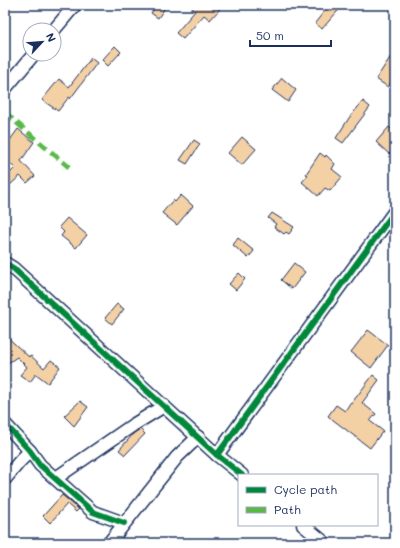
<svg xmlns="http://www.w3.org/2000/svg" width="400" height="548" viewBox="0 0 400 548" font-family="Mali,sans-serif">
<rect width="100%" height="100%" fill="#fff"/>
<filter id="ink" filterUnits="userSpaceOnUse"><feTurbulence type="fractalNoise" baseFrequency=".025" numOctaves="2"/><feDisplacementMap in="SourceGraphic" scale="8" xChannelSelector="R" yChannelSelector="G"/><feConvolveMatrix kernelMatrix="1 2 1 2 8 2 1 2 1" color-interpolation-filters="sRGB"/></filter>
<g filter="url(#ink)">
<g fill="#f4d0a5" stroke="#1b2f5e">
<polygon points="157,5 167,5 158,18 151,13"/>
<polygon points="189,5 216,5 220,9 210,20 204,15 183,39 176,33 195,11"/>
<polygon points="332,5 343,5 322,29 315,23 327,8 328,9"/>
<polygon points="115,46 121,52 108,66 102,60"/>
<polygon points="395,50 395,76 388,87 376,79"/>
<polygon points="91,58 97,63 70,99 69,97 58,111 42,100 59,79 69,87"/>
<polygon points="282,78 296,90 288,102 272,90"/>
<polygon points="363,101 370,107 343,143 336,138 349,118"/>
<polygon points="389,127 395,132 395,148 389,154 376,142"/>
<polygon points="18,129 34,142 21,161 35,176 27,183 20,176 10,185 5,180 5,178 15,168 5,159 5,147"/>
<polygon points="242,137 256,149 242,165 228,153"/>
<polygon points="194,140 200,144 187,164 180,160"/>
<polygon points="320,153 325,157 326,155 335,164 332,169 342,177 330,191 325,188 318,196 302,182 308,175 306,174"/>
<polygon points="181,195 193,206 177,225 162,213 173,200 175,202"/>
<polygon points="272,213 294,227 289,234 286,232 284,234 274,227 276,224 268,218"/>
<polygon points="67,218 87,235 76,248 61,236 64,232 59,227"/>
<polygon points="238,238 254,251 248,258 233,245"/>
<polygon points="294,263 305,272 292,289 281,280"/>
<polygon points="239,273 245,279 236,290 229,284"/>
<polygon points="117,304 124,309 112,324 105,318"/>
<polygon points="368,330 388,345 371,368 351,352"/>
<polygon points="5,335 29,357 30,355 44,368 51,360 60,367 48,383 36,374 30,382 20,375 27,367 17,357 5,365"/>
<polygon points="373,375 379,380 362,403 376,414 370,421 383,431 370,448 328,416 336,405 345,411 350,403 351,404"/>
<polygon points="80,401 88,407 74,426 64,416"/>
<polygon points="140,429 145,434 125,455 119,450 134,433"/>
<polygon points="62,495 79,509 76,512 67,504 50,523 43,516"/>
</g>
<g fill="none" stroke-linecap="round" stroke-linejoin="round">
<g stroke="#1b2f5e" stroke-width="15">
<g id="minor">
<polyline points="54,30 75,5"/>
<polyline points="5,89 34,54"/>
<polyline points="5,263 13,268 217,455 242,475"/>
<polyline points="5,424 30,451 40,465 93,512 124,523"/>
<polyline points="217,455 395,211"/>
<polyline points="56,478 133,425 164,406"/>
<polyline points="5,479 20,461 30,451"/>
<polyline points="303,525 325,543"/>
<polyline points="109,543 177,457 198,437"/>
</g>
</g>
<use href="#minor" stroke="#fff" stroke-width="12"/>
<polyline stroke="#58b947" stroke-width="5" stroke-dasharray="10 5" stroke-linecap="butt" points="5,113 69,167"/>
<g stroke="#fff" stroke-width="8">
<g id="cycleway">
<polyline points="5,263 13,268 217,455 242,475"/>
<polyline points="5,424 30,451 40,465 93,512 124,523"/>
<polyline points="217,455 395,211"/>
</g>
</g>
<use href="#cycleway" stroke="#00873e" stroke-width="6"/>
</g>
</g>
<rect width="400" height="548" fill="none" stroke="#fff" stroke-width="20"/>
<rect x="10" y="10" width="380" height="528" fill="none" stroke="#1b2f5e" stroke-width="1.5" filter="url(#ink)"/>
<rect x="238" y="474" width="140" height="52" fill="#ffffff" stroke="#a4acbf"/>
<rect x="246" y="487" width="20" height="6" fill="#00873e" stroke="#a4acbf"/>
<text x="274" y="494" font-size="12" fill="#1b2f5e">Cycle path</text>
<rect x="246" y="507" width="20" height="6" fill="#58b947" stroke="#a4acbf"/>
<text x="274" y="514" font-size="12" fill="#1b2f5e">Path</text>
<g transform="translate(42 42) rotate(64)"><circle r="19" fill="#ffffff" stroke="#a4acbf"/>
<path d="M0-3L7 15L0 10L-7 15Z" fill="#1b2f5e"/>
<text y="-6" font-size="11" font-weight="bold" text-anchor="middle" fill="#1b2f5e">N</text>
</g>
<path d="M250 40v6h81v-6" fill="none" stroke="#1b2f5e" stroke-width="2"/>
<text x="256" y="40" font-size="12" fill="#1b2f5e" stroke="#ffffff" stroke-width="3" paint-order="stroke">50 m</text>
</svg>
